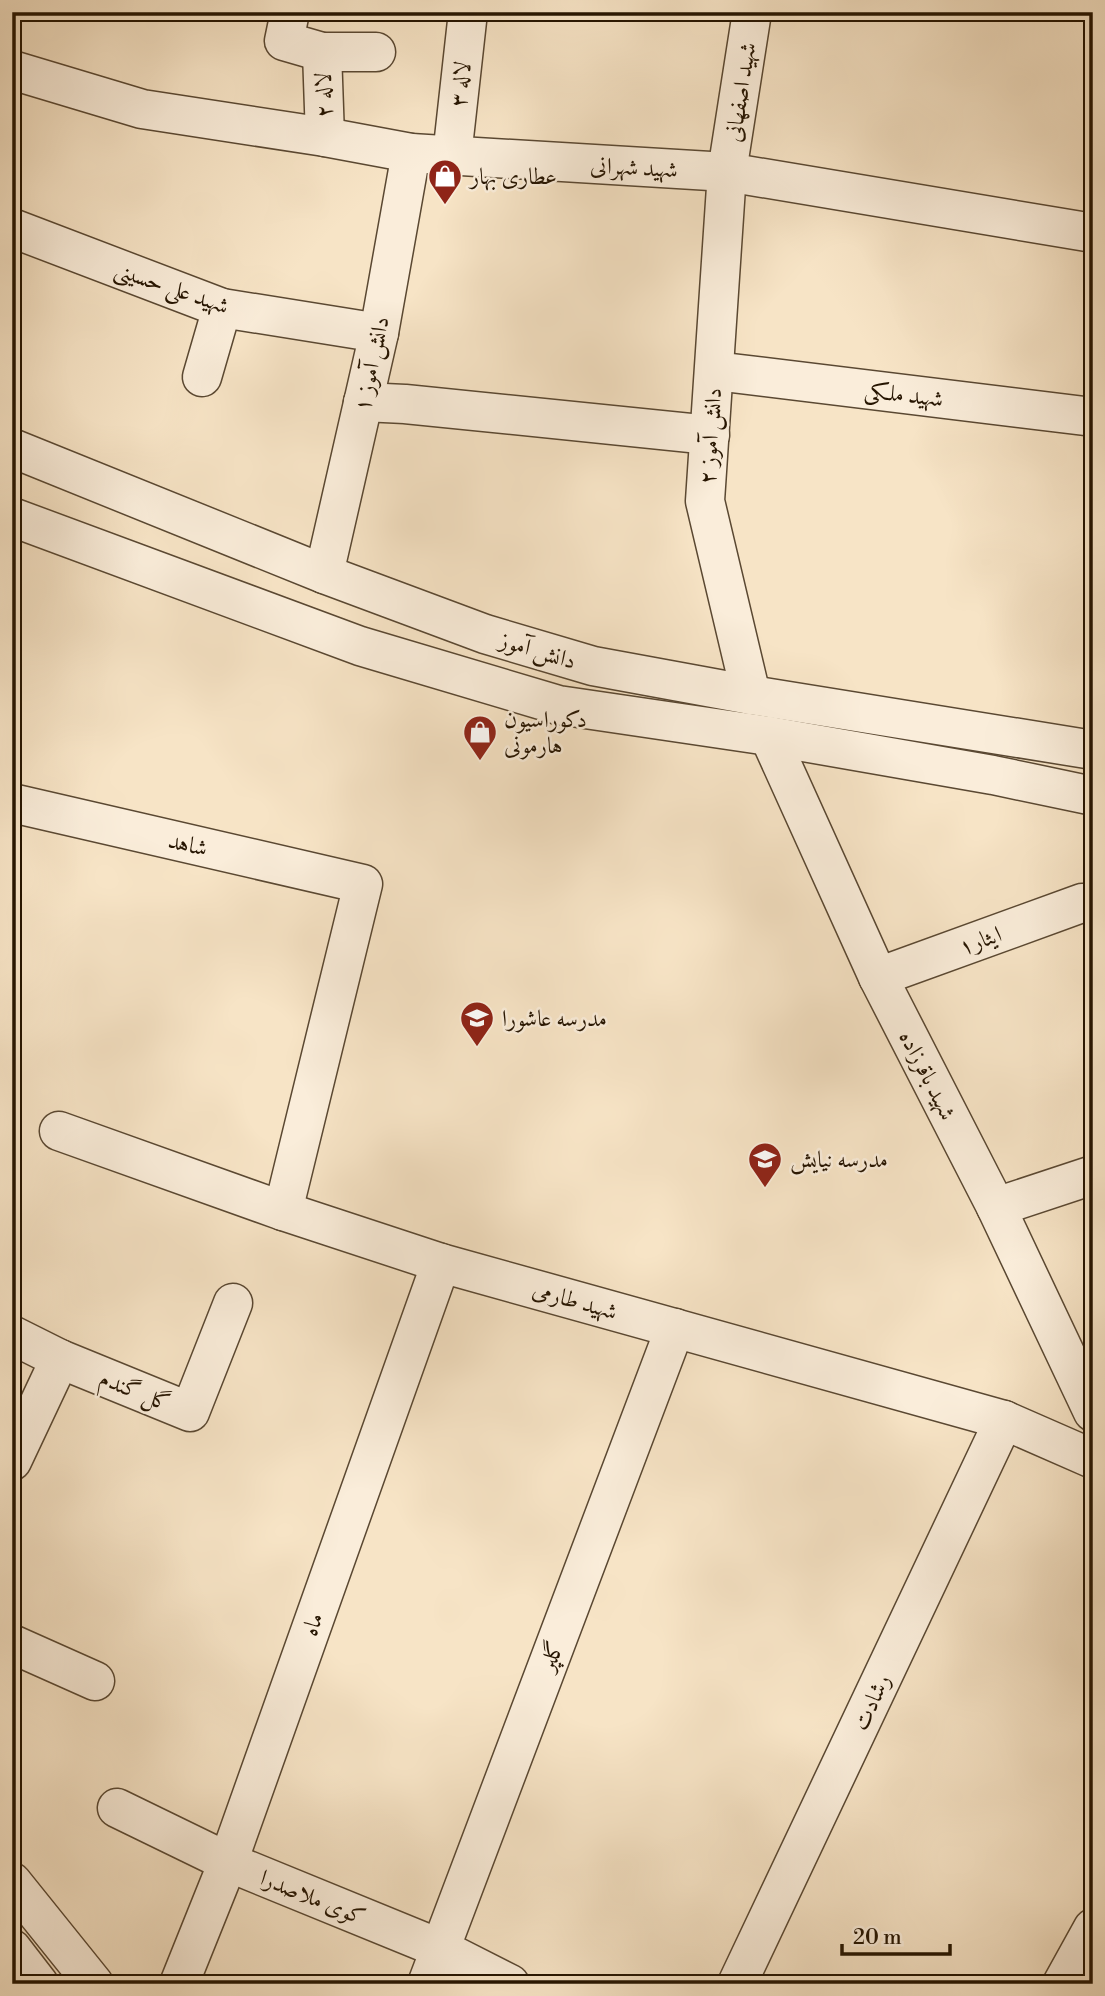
<svg xmlns="http://www.w3.org/2000/svg" width="1105" height="1996" viewBox="0 0 1105 1996" font-family="'Libre Bodoni',Amiri,serif">
<rect width="100%" height="100%" fill="#f7e4c6"/>
<filter id="stains"><feTurbulence type="fractalNoise" baseFrequency=".00286" numOctaves="4"/><feColorMatrix values="0 0 0 0 .2 0 0 0 0 .09 0 0 0 0 .02 0 0 0 .5 -.17"/></filter>
<radialGradient id="worn" r=".72"><stop offset=".6" stop-color="#630" stop-opacity="0"/><stop offset="1" stop-color="#630" stop-opacity=".3"/></radialGradient>
<g fill="none" stroke-linecap="round" stroke-linejoin="round">
<g stroke="#5a4832" stroke-width="41">
<g id="minor">
<polyline points="290,12 284,41 322,52 376,52"/>
<polyline points="322,52 325,137"/>
<polyline points="12,70 142,109 325,137 411,153 727,172 1093,233"/>
<polyline points="452,156 468,12"/>
<polyline points="12,228 222,308 379,333"/>
<polyline points="715,371 1093,417"/>
<polyline points="202,377 222,308"/>
<polyline points="363,402 405,404 710,435"/>
<polyline points="12,448 324,574 485,634 593,666 751,695 1093,750"/>
<polyline points="12,517 360,646 558,705 769,736 993,775 1093,796"/>
<polyline points="324,574 379,333 411,153"/>
<polyline points="751,695 705,501 727,172 752,12"/>
<polyline points="769,736 878,977 996,1207 1093,1412"/>
<polyline points="12,803 363,884 283,1211"/>
<polyline points="878,977 1082,903"/>
<polyline points="59,1131 283,1211 441,1263 1004,1420 1093,1459"/>
<polyline points="996,1207 1093,1175"/>
<polyline points="12,1335 60,1359 190,1412 233,1303"/>
<polyline points="12,1461 60,1359"/>
<polyline points="12,1644 95,1681"/>
<polyline points="117,1808 228,1862 441,1949 510,1984"/>
<polyline points="12,1882 94,1984"/>
<polyline points="12,1949 39,1984"/>
<polyline points="179,1984 228,1862 441,1263"/>
<polyline points="427,1984 675,1328"/>
<polyline points="737,1984 1004,1420"/>
<polyline points="1062,1984 1093,1928"/>
</g>
</g>
<use href="#minor" stroke="#faedda" stroke-width="38"/>
</g>
<defs>
<g id="shop-pin" transform="scale(1.75)"><path d="M0 17L-7.5 6A9.5 9.5 0 1 1 7.5 6Z" fill="#8f2418" stroke="#faedda"/><path d="M-5-2.5h2.3a2.7 3.5 0 0 1 5.4 0H5L5.5 6h-11ZM-1.5-2.5h3a1.5 2.3 0 0 0-3 0Z" fill="#fff"/></g>
<g id="school-pin" transform="scale(1.75)"><path d="M0 17L-7.5 6A9.5 9.5 0 1 1 7.5 6Z" fill="#8f2418" stroke="#faedda"/><path d="M0-5L7-2L0 1L-7-2ZM-4 1L0 2.5L4 1V4Q0 6-4 4Z" fill="#fff"/></g>
</defs>
<g fill-rule="evenodd">
<use href="#shop-pin" x="445" y="176"/>
<use href="#shop-pin" x="480" y="732"/>
<use href="#school-pin" x="477" y="1018"/>
<use href="#school-pin" x="765" y="1159"/>
</g>
<g text-anchor="middle" stroke-width="5" stroke-linejoin="round" paint-order="stroke">
<g font-size="23" fill="#251400" stroke="#faedda">
<text transform="translate(460 84) rotate(-84)" y="8">لاله ۳</text>
<text transform="translate(740 92) rotate(-81)" y="8">شهید اصفهانی</text>
<text transform="translate(323 95) rotate(-92)" y="8">لاله ۲</text>
<text transform="translate(634 167) rotate(3)" y="8">شهید شهرانی</text>
<text transform="translate(172 287) rotate(19)" y="8">شهید علی حسینی</text>
<text transform="translate(371 364) rotate(-78)" y="8">دانش آموز ۱</text>
<text transform="translate(904 394) rotate(7)" y="8">شهید ملکی</text>
<text transform="translate(710 436) rotate(-86)" y="8">دانش آموز ۲</text>
<text transform="translate(538 650) rotate(17)" y="8">دانش آموز</text>
<text transform="translate(188 844) rotate(13)" y="8">شاهد</text>
<text transform="translate(980 940) rotate(-20)" y="8">ایثار۱</text>
<text transform="translate(928 1075) rotate(63)" y="8">شهید باقرزاده</text>
<text transform="translate(575 1300) rotate(16)" y="8">شهید طارمی</text>
<text transform="translate(135 1390) rotate(22)" y="8">گل گندم</text>
<text transform="translate(312 1624) rotate(-70)" y="8">ماه</text>
<text transform="translate(551 1656) rotate(-69)" y="8">گلپر</text>
<text transform="translate(871 1702) rotate(-65)" y="8">رشادت</text>
<text transform="translate(313 1897) rotate(22)" y="8">کوی ملاصدرا</text>
</g>
<g font-size="23" fill="#251400" stroke="#faedda" text-anchor="start">
<text x="470" y="184">عطاری بهار</text>
<text x="504" y="727">دکوراسیون<tspan x="504" dy="26">هارمونی</tspan></text>
<text x="502" y="1026">مدرسه عاشورا</text>
<text x="790" y="1167">مدرسه نیایش</text>
</g>
</g>
<rect width="1105" height="1996" fill="none" stroke="#f7e4c6" stroke-width="42"/>
<rect x="14" y="14" width="1077" height="1968" fill="none" stroke="#251400" stroke-width="3.5"/>
<rect x="21" y="21" width="1063" height="1954" fill="none" stroke="#251400" stroke-width="2"/>
<path d="M842 1944v10h108v-10" fill="none" stroke="#251400" stroke-width="3.5"/>
<text x="853" y="1944" font-size="21" fill="#251400" stroke="#faedda" stroke-width="5" paint-order="stroke">20 m</text>
<rect width="100%" height="100%" filter="url(#stains)"/>
<rect width="100%" height="100%" fill="url(#worn)"/>
</svg>
